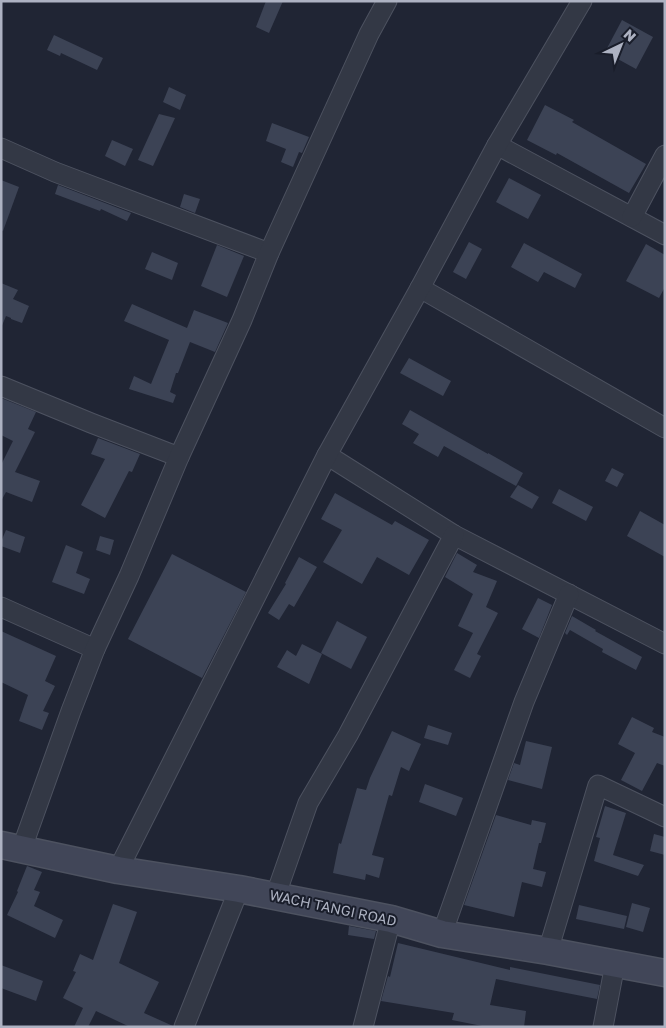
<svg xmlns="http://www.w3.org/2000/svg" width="666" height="1028" viewBox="0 0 666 1028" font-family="'Golos Text',sans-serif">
<rect width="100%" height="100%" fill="#202534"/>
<g fill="#3c4355">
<polygon points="266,1 283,1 269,33 256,27"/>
<polygon points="622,20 653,37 636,69 605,52"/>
<polygon points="54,35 103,58 97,70 61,53 60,56 47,50"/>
<polygon points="169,87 186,95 180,110 163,102"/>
<polygon points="545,105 574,120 572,122 646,164 629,193 557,153 556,155 527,140"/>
<polygon points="159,114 175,118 153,166 138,160"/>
<polygon points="272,123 309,137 302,153 299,152 293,167 281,162 286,149 266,141"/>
<polygon points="112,140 133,149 125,166 105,156"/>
<polygon points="509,178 541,195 528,219 496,202"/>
<polygon points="1,180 19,187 3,231 1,230"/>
<polygon points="58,185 131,213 127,221 101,209 100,211 55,194"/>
<polygon points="184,194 200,199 195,213 180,207"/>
<polygon points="469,242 482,249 466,279 453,272"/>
<polygon points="524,243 582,274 575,288 544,272 538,282 511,267"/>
<polygon points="646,244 665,255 665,287 659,298 626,281"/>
<polygon points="217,245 244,256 227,297 201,286"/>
<polygon points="152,252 178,263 172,280 145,269"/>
<polygon points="1,283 18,290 13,299 29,306 22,323 11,319 11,318 6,316 1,328"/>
<polygon points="132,304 187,328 194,310 228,323 215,352 190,342 178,373 176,373 170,392 176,395 173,403 129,389 134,376 151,384 169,340 124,321"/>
<polygon points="409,358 451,381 443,396 400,373"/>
<polygon points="1,398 36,412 28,429 35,432 15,472 40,481 32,502 6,492 1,501 1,465 13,441 1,435"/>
<polygon points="410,410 488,454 488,453 523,473 516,486 444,446 438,457 413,443 419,434 402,424"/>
<polygon points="98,438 140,454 132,472 129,471 105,518 81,505 105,459 91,454"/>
<polygon points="612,468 624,474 617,487 605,481"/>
<polygon points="518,485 539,497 532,509 510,497"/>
<polygon points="559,489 593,507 586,521 552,503"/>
<polygon points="335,493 392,525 395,521 429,540 409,575 377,557 362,584 323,562 342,530 321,519"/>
<polygon points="640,511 665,525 665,557 627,536"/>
<polygon points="6,530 25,537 20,553 1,546 1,542"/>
<polygon points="100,536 114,540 110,555 96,550"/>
<polygon points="66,545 83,552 76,573 90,579 84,594 52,582"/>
<polygon points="457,553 477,565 473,572 497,581 486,607 498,613 477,654 481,656 470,678 454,670 473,633 458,626 473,594 445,577"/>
<polygon points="172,554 246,592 202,678 128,639"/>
<polygon points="299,557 317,567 294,607 289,604 279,620 268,613 286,584 285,583"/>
<polygon points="538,598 552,605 539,638 522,629"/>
<polygon points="572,616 596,630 595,631 642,657 636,670 602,652 603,649 570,630 567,635 565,633"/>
<polygon points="337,621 367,637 351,669 321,653"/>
<polygon points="1,631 56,656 45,681 55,686 43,711 49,713 42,730 19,721 28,695 1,682"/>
<polygon points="302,644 322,654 309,684 277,667 287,650 296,656"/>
<polygon points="632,717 654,728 652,732 665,737 665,766 657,763 642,791 621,780 635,753 618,744"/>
<polygon points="428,725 452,733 448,745 424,738"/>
<polygon points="392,731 421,744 409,771 401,767 392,796 389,795 372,855 384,858 379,878 366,874 365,880 333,873 339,843 341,844 357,788 366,790 370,778"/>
<polygon points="526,741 552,747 542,789 508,780 514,763 520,765"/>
<polygon points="425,784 463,798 456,816 419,802"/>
<polygon points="605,806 626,813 613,855 644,865 638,876 594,861 600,838 596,837"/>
<polygon points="496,815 531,825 532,820 546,823 541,843 539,843 533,869 546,872 542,887 522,882 514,917 464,905"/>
<polygon points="654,834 665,837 665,855 650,851"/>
<polygon points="27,866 42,872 34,890 40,892 34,906 63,920 55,938 7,915 18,892 17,891"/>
<polygon points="632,903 650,908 643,932 626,927"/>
<polygon points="113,904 137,912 119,963 159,982 144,1013 173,1026 173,1027 130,1027 96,1011 88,1027 74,1027 83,1008 63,998 76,972 73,971 80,954 93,960"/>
<polygon points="579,905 627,916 624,929 576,919"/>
<polygon points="349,926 376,931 374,939 348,935"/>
<polygon points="398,943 510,970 510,967 600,985 597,999 496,979 490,1005 526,1011 524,1027 487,1027 452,1020 454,1013 381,1001 388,976 390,977"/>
<polygon points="1,965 43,981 36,1001 1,988"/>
</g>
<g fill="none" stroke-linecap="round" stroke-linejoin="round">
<g stroke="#4d5260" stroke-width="21">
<g id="minor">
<polyline points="497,145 665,235"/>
<polyline points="1,148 55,172 269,253"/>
<polyline points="632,217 665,155"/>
<polyline points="420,288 665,428"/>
<polyline points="1,386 91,423 179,457"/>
<polyline points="327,455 454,535 665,644"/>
<polyline points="1,607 95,649"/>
<polyline points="22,848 71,711 95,649 129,576 179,457 242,320 269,253 369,34 387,1"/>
<polyline points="118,870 327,455 420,288 497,145 582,1"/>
<polyline points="275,897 308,803 348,735 454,535"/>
<polyline points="442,934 524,702 569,594"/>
<polyline points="548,951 598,785 665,817"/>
<polyline points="184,1027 239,889"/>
<polyline points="363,1027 391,919"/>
<polyline points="603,1027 615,964"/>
</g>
</g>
<g stroke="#4d5260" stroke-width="29">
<polyline id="secondary" points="1,845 118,870 239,889 391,919 442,934 548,951 665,973"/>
</g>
<use href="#minor" stroke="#333845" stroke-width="19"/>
<use href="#secondary" stroke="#414658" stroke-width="26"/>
</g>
<g text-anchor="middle" stroke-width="4" stroke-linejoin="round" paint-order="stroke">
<g font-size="14" fill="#adb2c2" stroke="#191d2a">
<text transform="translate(333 908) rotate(12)" y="5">WACH TANGI ROAD</text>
</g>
</g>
<rect width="666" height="1028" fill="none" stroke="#adb2c2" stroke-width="5"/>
<g transform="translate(621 45) rotate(43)" stroke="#191d2a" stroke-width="4" paint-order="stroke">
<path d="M0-4L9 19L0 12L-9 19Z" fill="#adb2c2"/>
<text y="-8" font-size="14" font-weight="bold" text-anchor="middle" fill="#adb2c2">N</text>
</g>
</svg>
